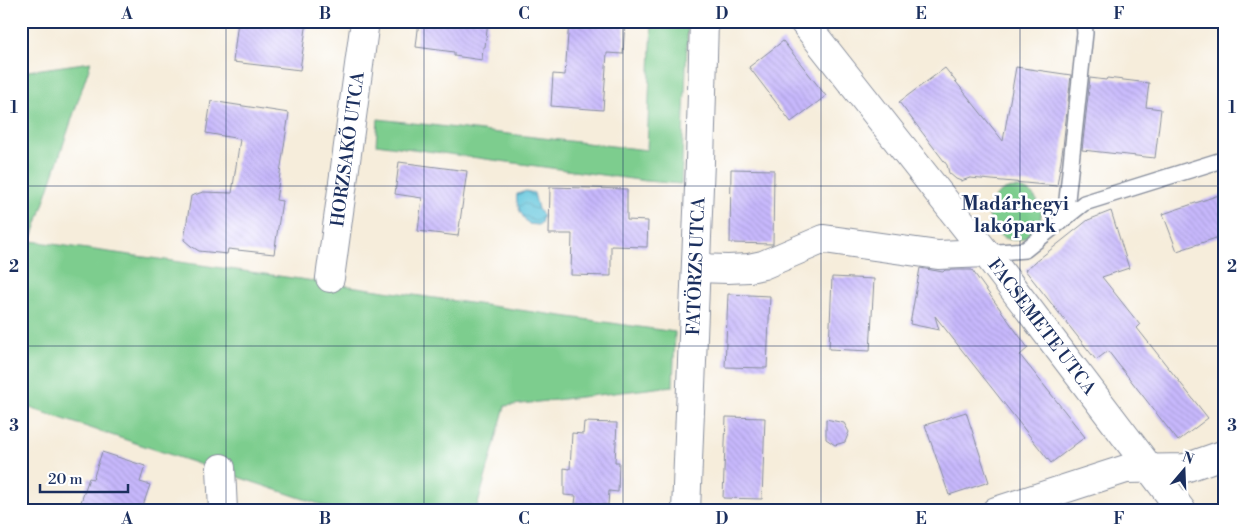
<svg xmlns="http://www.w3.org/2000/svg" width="1246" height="532" viewBox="0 0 1246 532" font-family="'Libre Bodoni',serif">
<defs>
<pattern id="water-waves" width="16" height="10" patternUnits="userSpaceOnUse" patternTransform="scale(1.25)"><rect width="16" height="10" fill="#5fc5dc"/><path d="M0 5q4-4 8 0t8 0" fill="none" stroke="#4ea0b6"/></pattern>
<pattern id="building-back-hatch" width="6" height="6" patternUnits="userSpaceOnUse" patternTransform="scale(1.25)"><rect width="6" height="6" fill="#c7b8fc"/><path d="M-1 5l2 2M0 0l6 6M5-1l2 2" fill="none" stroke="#aa9eda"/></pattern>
</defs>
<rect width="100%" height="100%" fill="#fff"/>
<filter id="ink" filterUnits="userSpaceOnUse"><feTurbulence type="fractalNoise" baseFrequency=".02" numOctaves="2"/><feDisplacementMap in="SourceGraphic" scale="10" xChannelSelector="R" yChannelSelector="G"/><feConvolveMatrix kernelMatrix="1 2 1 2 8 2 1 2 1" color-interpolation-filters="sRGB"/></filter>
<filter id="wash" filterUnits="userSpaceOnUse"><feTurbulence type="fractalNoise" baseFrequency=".0096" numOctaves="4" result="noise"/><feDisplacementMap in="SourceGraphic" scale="20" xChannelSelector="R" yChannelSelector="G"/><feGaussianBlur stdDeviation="1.12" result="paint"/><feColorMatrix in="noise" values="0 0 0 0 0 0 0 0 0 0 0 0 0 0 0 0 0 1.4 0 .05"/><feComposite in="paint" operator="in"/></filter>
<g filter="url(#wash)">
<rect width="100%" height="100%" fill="#f6eddb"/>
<g fill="#7dcd8e" stroke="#4c7e76">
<polygon points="652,21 688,21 681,184 646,181 376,144 378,119 647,150"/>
<polygon points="91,62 31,241 675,332 673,386 505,406 476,511 340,511 21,405 21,72"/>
<circle cx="1015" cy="214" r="26"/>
</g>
<path fill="url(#water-waves)" stroke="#3d7a9d" d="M526,191L534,193L538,209L543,216L541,223L538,225L529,224C522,217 515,204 517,194Z"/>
<g id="blocks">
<g fill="url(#building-back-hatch)">
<polygon points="238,21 307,21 300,70 233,62"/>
<polygon points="419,21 488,21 485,47 483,47 482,60 454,56 454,52 416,47"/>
<polygon points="569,21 625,21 623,54 607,53 603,110 551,106 553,74 565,75"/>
<polygon points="783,41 826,96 791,122 749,67"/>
<polygon points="1016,67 1071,75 1063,147 1057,186 970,178 961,181 956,179 949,173 947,165 899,102 945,68 1003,141"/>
<polygon points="1090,78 1106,80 1107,78 1149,83 1146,107 1161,109 1155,158 1082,150"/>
<polygon points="211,101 289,113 276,200 282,201 274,254 228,249 227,254 199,251 191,246 184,240 191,196 203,192 232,193 240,139 206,133"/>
<polygon points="399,162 467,171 458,236 418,231 422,198 395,194"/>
<polygon points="731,169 774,170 773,244 730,243"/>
<polygon points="550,187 627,189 627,220 648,221 647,247 611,246 611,276 571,275 572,234 549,234"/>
<polygon points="1225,193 1225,235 1177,251 1163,214"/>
<polygon points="1111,211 1129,268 1102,277 1140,325 1137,328 1208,418 1178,441 1108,351 1096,360 1025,270 1088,220"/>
<polygon points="920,268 943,272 945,270 972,270 1028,348 1020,355 1085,437 1051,463 935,316 939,330 910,324"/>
<polygon points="832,277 874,279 870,351 829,349"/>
<polygon points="728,294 770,296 767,368 725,367"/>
<polygon points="966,412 989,482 949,495 925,425"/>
<polygon points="726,417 765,418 762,499 723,498"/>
<polygon points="826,419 844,423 849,432 845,442 835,445 826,439"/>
<polygon points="584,422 617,423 615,462 619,462 618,492 609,491 608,505 575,504 576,496 564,495 564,468 570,469 572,433 583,434"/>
<polygon points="102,452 145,466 140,482 150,485 141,511 106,511 81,502 89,478 93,479"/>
</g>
</g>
</g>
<g filter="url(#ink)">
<use href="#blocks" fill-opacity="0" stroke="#888e9c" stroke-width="1"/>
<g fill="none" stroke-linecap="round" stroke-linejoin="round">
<g stroke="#888e9c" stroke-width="18">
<g id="service">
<polyline points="1065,218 1085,33 1084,23"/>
<polyline points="986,253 1025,250 1084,203 1225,159"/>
</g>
</g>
<g stroke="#888e9c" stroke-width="30">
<g id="minor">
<path id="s1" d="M803,21L986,253L1182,511"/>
<polyline points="696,268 728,269 749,268 763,265 824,239 938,255 986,253"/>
<path id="s2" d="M330,278L365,21"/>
<polyline points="221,468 223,511"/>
<path id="s3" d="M686,511L700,162L704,21"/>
<polyline points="996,511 1126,469 1185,468 1225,454"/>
</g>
</g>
<use href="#service" stroke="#fff" stroke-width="15"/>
<use href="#minor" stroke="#fff" stroke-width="28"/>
</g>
</g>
<path fill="none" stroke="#1b2f5e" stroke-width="1" stroke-opacity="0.55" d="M226,21V511M424,21V511M623,21V511M821,21V511M1020,21V511M21,186H1225M21,346H1225"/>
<g text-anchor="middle" stroke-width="5" stroke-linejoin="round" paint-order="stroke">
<g font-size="18" fill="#1b2f5e" stroke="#fff">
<text dy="6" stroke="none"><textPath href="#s2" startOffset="130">HORZSAKŐ UTCA</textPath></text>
<text dy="6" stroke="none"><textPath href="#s3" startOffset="245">FATÖRZS UTCA</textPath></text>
<text dy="6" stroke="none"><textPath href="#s1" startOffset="388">FACSEMETE UTCA</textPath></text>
</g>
<g font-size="19" font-weight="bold" fill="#1b2f5e" stroke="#fff">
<text x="1015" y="210">Madárhegyi<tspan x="1015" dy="22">lakópark</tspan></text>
</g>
</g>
<rect width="1246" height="532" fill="none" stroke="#fff" stroke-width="55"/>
<g transform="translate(1184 470) rotate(19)" stroke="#ffffff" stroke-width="4" paint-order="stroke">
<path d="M0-4L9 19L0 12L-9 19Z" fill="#1b2f5e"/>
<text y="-8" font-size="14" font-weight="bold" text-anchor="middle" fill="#1b2f5e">N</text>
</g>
<path d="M40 484v8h88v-8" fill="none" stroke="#1b2f5e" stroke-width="2.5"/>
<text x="48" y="484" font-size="15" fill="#1b2f5e" stroke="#ffffff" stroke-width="4" paint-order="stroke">20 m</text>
<rect x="28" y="28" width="1190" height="476" fill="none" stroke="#1b2f5e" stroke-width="2"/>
<g font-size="16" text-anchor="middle" font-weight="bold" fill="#1b2f5e">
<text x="127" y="19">A</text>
<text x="325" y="19">B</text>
<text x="524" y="19">C</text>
<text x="722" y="19">D</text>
<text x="921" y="19">E</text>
<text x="1119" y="19">F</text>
<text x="14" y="113">1</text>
<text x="1232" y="113">1</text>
<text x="14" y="272">2</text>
<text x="1232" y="272">2</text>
<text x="14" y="431">3</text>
<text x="1232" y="431">3</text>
<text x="127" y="524">A</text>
<text x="325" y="524">B</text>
<text x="524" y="524">C</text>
<text x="722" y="524">D</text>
<text x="921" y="524">E</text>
<text x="1119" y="524">F</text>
</g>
</svg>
